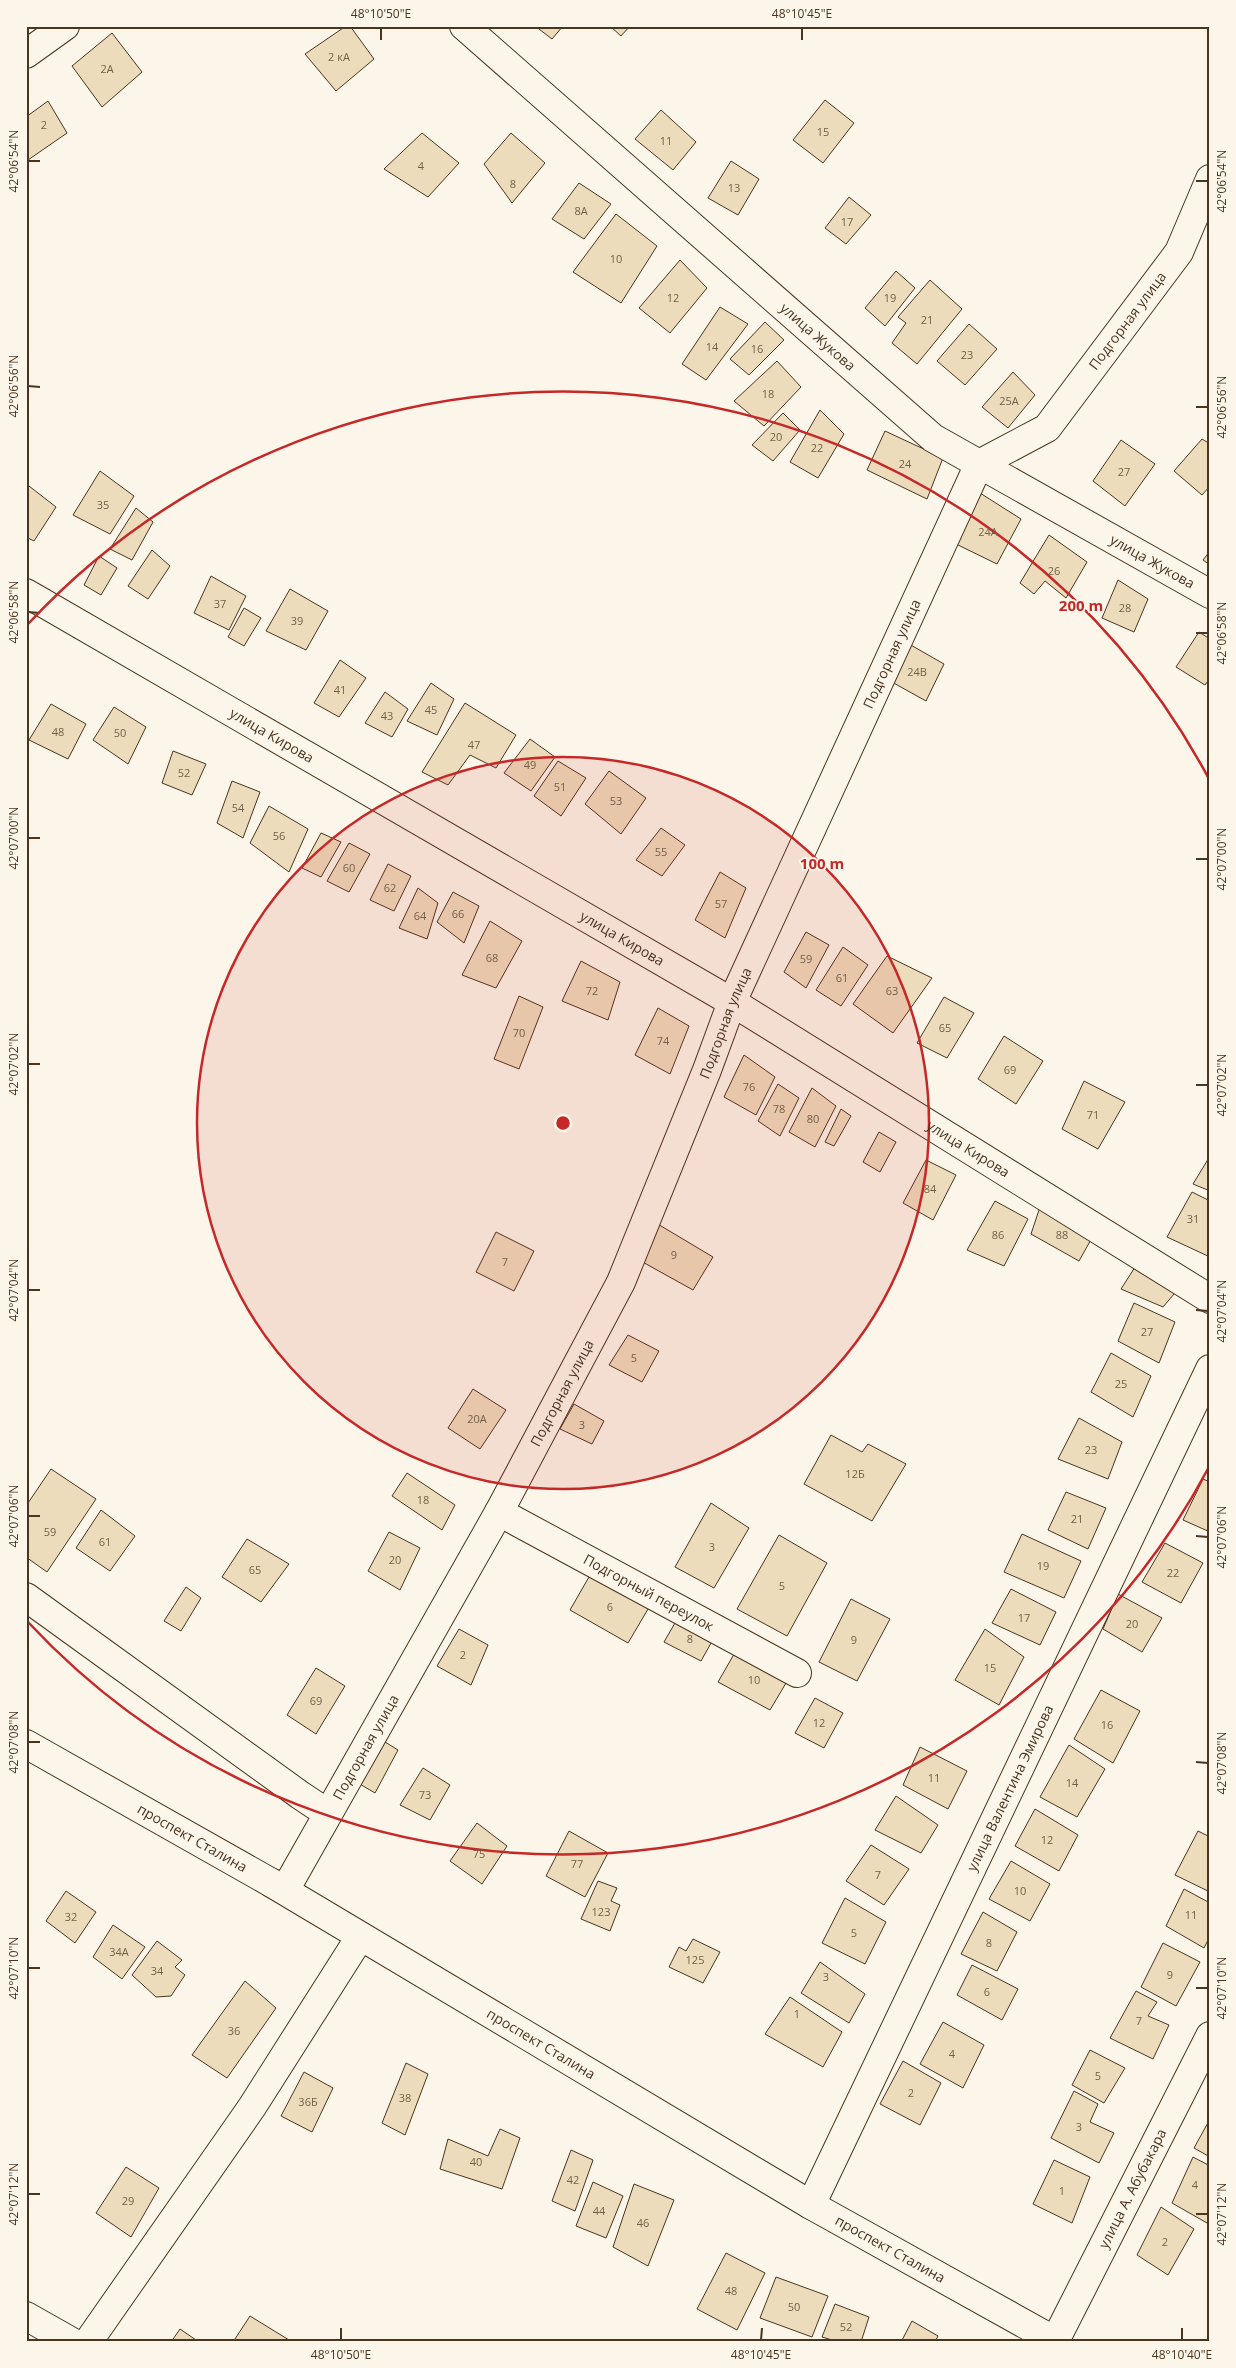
<svg xmlns="http://www.w3.org/2000/svg" width="1236" height="2368" viewBox="0 0 1236 2368" font-family="'Open Sans',sans-serif">
<rect width="100%" height="100%" fill="#fbf6e9"/>
<g fill="#ecdcbc" stroke="#4a3520">
<polygon points="346,26 350,26 374,59 336,91 305,54"/>
<polygon points="535,26 563,26 552,39"/>
<polygon points="610,26 630,26 621,36"/>
<polygon points="112,33 142,72 102,107 72,66"/>
<polygon points="825,100 854,123 823,163 793,140"/>
<polygon points="48,101 67,133 28,160 26,117"/>
<polygon points="661,110 696,142 673,170 635,139"/>
<polygon points="422,133 459,163 428,197 384,169"/>
<polygon points="511,133 545,163 512,203 484,164"/>
<polygon points="731,161 759,179 738,215 708,198"/>
<polygon points="579,183 611,204 584,239 552,219"/>
<polygon points="849,197 871,215 846,244 825,228"/>
<polygon points="616,214 657,246 621,303 573,272"/>
<polygon points="680,260 707,288 670,333 639,308"/>
<polygon points="896,271 915,288 885,326 865,308"/>
<polygon points="930,280 962,309 917,364 892,343 906,323 898,317"/>
<polygon points="720,307 748,324 706,380 682,364"/>
<polygon points="765,322 784,340 749,375 730,359"/>
<polygon points="969,324 997,349 965,385 937,361"/>
<polygon points="777,361 801,387 764,426 734,401"/>
<polygon points="1013,372 1035,395 1008,428 982,407"/>
<polygon points="820,410 844,434 818,478 790,462"/>
<polygon points="783,413 800,430 773,461 752,445"/>
<polygon points="885,431 943,458 927,499 867,470"/>
<polygon points="1202,439 1210,444 1210,486 1202,495 1174,471"/>
<polygon points="1121,440 1155,464 1125,506 1093,481"/>
<polygon points="100,471 134,496 110,534 73,515"/>
<polygon points="29,486 56,507 34,541 26,537 26,490"/>
<polygon points="980,493 1021,519 997,564 956,544"/>
<polygon points="136,508 153,522 132,560 110,549"/>
<polygon points="1049,535 1087,562 1066,598 1045,581 1034,594 1020,583"/>
<polygon points="152,550 170,566 148,599 128,586"/>
<polygon points="1210,551 1210,565 1203,560"/>
<polygon points="99,556 117,568 101,595 84,585"/>
<polygon points="211,576 246,596 229,630 194,613"/>
<polygon points="1118,580 1148,599 1134,632 1102,618"/>
<polygon points="290,589 328,611 306,650 266,631"/>
<polygon points="244,608 261,618 244,646 228,637"/>
<polygon points="1199,632 1210,639 1210,678 1205,685 1176,667"/>
<polygon points="909,644 944,664 926,701 890,681"/>
<polygon points="340,660 366,678 339,717 314,703"/>
<polygon points="431,683 454,699 437,735 407,721"/>
<polygon points="385,692 408,709 392,737 365,723"/>
<polygon points="465,703 516,735 496,768 470,755 448,785 422,772"/>
<polygon points="51,704 86,724 68,759 29,740"/>
<polygon points="114,707 146,727 128,764 93,740"/>
<polygon points="530,739 555,757 531,791 504,773"/>
<polygon points="173,751 206,764 192,795 162,783"/>
<polygon points="558,761 586,778 561,816 534,796"/>
<polygon points="609,771 646,798 621,834 585,804"/>
<polygon points="232,781 260,792 243,838 217,823"/>
<polygon points="269,806 308,829 289,872 250,843"/>
<polygon points="661,828 685,845 662,876 636,860"/>
<polygon points="321,833 341,842 321,877 302,868"/>
<polygon points="349,843 370,854 349,892 327,881"/>
<polygon points="388,864 411,876 394,911 370,900"/>
<polygon points="720,872 746,888 725,938 695,920"/>
<polygon points="418,888 438,903 427,939 399,928"/>
<polygon points="453,892 479,906 464,943 437,922"/>
<polygon points="490,921 522,941 496,988 462,975"/>
<polygon points="806,932 829,945 806,988 784,972"/>
<polygon points="843,947 868,965 841,1006 816,990"/>
<polygon points="887,956 932,978 893,1033 853,1004"/>
<polygon points="581,961 620,982 608,1020 562,1001"/>
<polygon points="519,996 543,1007 519,1069 494,1059"/>
<polygon points="944,997 974,1013 947,1058 917,1043"/>
<polygon points="658,1008 689,1026 670,1074 635,1055"/>
<polygon points="1004,1036 1043,1061 1016,1104 978,1079"/>
<polygon points="744,1055 775,1077 756,1115 724,1097"/>
<polygon points="1084,1081 1125,1102 1098,1149 1062,1129"/>
<polygon points="778,1084 799,1098 780,1136 758,1121"/>
<polygon points="812,1088 836,1106 815,1147 789,1132"/>
<polygon points="841,1109 851,1116 834,1146 825,1142"/>
<polygon points="879,1132 896,1142 880,1172 863,1162"/>
<polygon points="1210,1156 1210,1191 1193,1184"/>
<polygon points="926,1160 956,1175 933,1220 903,1203"/>
<polygon points="1192,1192 1210,1201 1210,1257 1167,1237"/>
<polygon points="995,1201 1028,1219 1004,1266 967,1250"/>
<polygon points="1040,1207 1093,1236 1079,1261 1031,1234"/>
<polygon points="656,1223 713,1257 693,1290 639,1260"/>
<polygon points="496,1232 534,1251 514,1291 476,1272"/>
<polygon points="1137,1264 1180,1287 1163,1307 1121,1289"/>
<polygon points="1134,1303 1175,1322 1159,1363 1118,1341"/>
<polygon points="628,1335 659,1351 642,1382 609,1365"/>
<polygon points="1111,1353 1151,1376 1133,1417 1091,1392"/>
<polygon points="473,1389 506,1410 480,1449 448,1428"/>
<polygon points="574,1404 604,1421 592,1444 560,1429"/>
<polygon points="1079,1418 1122,1442 1108,1479 1058,1459"/>
<polygon points="831,1435 862,1452 868,1444 906,1464 872,1521 804,1484"/>
<polygon points="51,1469 96,1499 47,1572 26,1557 26,1506"/>
<polygon points="407,1473 455,1505 442,1530 392,1496"/>
<polygon points="1203,1479 1210,1482 1210,1532 1183,1520"/>
<polygon points="1066,1492 1106,1508 1088,1549 1048,1530"/>
<polygon points="711,1503 749,1528 714,1588 675,1567"/>
<polygon points="101,1510 135,1536 110,1571 76,1548"/>
<polygon points="389,1532 420,1548 400,1590 368,1571"/>
<polygon points="1022,1534 1081,1561 1064,1598 1004,1572"/>
<polygon points="779,1535 827,1563 787,1636 737,1609"/>
<polygon points="247,1539 289,1564 261,1602 222,1577"/>
<polygon points="1165,1543 1203,1563 1181,1603 1142,1582"/>
<polygon points="593,1570 651,1604 628,1643 570,1610"/>
<polygon points="186,1587 201,1598 181,1631 164,1621"/>
<polygon points="1011,1589 1056,1612 1040,1645 992,1623"/>
<polygon points="1118,1594 1162,1618 1142,1652 1103,1629"/>
<polygon points="851,1599 890,1619 857,1681 819,1662"/>
<polygon points="679,1616 715,1636 701,1661 664,1642"/>
<polygon points="459,1629 488,1645 471,1685 437,1666"/>
<polygon points="985,1629 1024,1657 999,1705 955,1680"/>
<polygon points="737,1649 789,1678 770,1710 718,1682"/>
<polygon points="316,1668 345,1686 316,1734 287,1715"/>
<polygon points="1101,1690 1140,1711 1113,1763 1074,1739"/>
<polygon points="815,1698 843,1713 824,1748 795,1733"/>
<polygon points="377,1737 398,1750 375,1793 353,1780"/>
<polygon points="1069,1745 1105,1769 1077,1817 1040,1797"/>
<polygon points="920,1747 967,1771 948,1809 903,1785"/>
<polygon points="423,1768 450,1785 430,1820 400,1805"/>
<polygon points="896,1796 938,1825 921,1853 875,1830"/>
<polygon points="1035,1809 1078,1835 1059,1871 1015,1846"/>
<polygon points="477,1823 507,1846 482,1884 450,1861"/>
<polygon points="569,1831 608,1853 585,1897 546,1876"/>
<polygon points="1198,1831 1210,1837 1210,1892 1175,1875"/>
<polygon points="871,1845 909,1869 884,1905 846,1881"/>
<polygon points="1011,1861 1050,1884 1030,1921 989,1899"/>
<polygon points="598,1881 617,1888 611,1901 620,1905 610,1931 581,1919"/>
<polygon points="1184,1889 1210,1903 1210,1936 1204,1948 1166,1926"/>
<polygon points="66,1891 96,1912 75,1943 46,1921"/>
<polygon points="845,1898 886,1922 865,1964 822,1943"/>
<polygon points="983,1912 1017,1932 997,1971 961,1954"/>
<polygon points="113,1925 145,1947 122,1979 93,1957"/>
<polygon points="693,1939 720,1952 703,1983 669,1967 679,1947 686,1951"/>
<polygon points="157,1941 182,1960 175,1967 185,1975 171,1996 156,1997 132,1975"/>
<polygon points="1163,1943 1200,1962 1176,2006 1141,1987"/>
<polygon points="820,1962 865,1994 849,2023 801,1993"/>
<polygon points="972,1965 1018,1989 1002,2020 957,1995"/>
<polygon points="245,1981 276,2008 227,2078 192,2055"/>
<polygon points="1136,1991 1157,2002 1148,2016 1169,2025 1153,2059 1110,2038"/>
<polygon points="790,1997 842,2032 823,2067 765,2034"/>
<polygon points="943,2022 984,2045 963,2088 920,2064"/>
<polygon points="1090,2050 1125,2068 1104,2103 1072,2085"/>
<polygon points="903,2061 941,2083 920,2125 880,2104"/>
<polygon points="406,2063 428,2074 405,2135 382,2123"/>
<polygon points="304,2072 333,2088 312,2132 281,2116"/>
<polygon points="1074,2091 1098,2104 1090,2122 1114,2133 1099,2163 1051,2138"/>
<polygon points="1210,2119 1210,2157 1194,2148"/>
<polygon points="500,2129 520,2138 502,2189 440,2169 448,2139 488,2156"/>
<polygon points="571,2150 593,2160 575,2211 552,2201"/>
<polygon points="1193,2157 1210,2166 1210,2217 1207,2223 1172,2203"/>
<polygon points="1054,2160 1090,2177 1072,2223 1033,2204"/>
<polygon points="126,2167 159,2188 131,2237 96,2213"/>
<polygon points="593,2182 623,2196 606,2238 576,2226"/>
<polygon points="634,2184 674,2200 648,2266 613,2247"/>
<polygon points="1161,2207 1194,2229 1168,2275 1137,2255"/>
<polygon points="726,2253 765,2273 737,2330 697,2309"/>
<polygon points="776,2277 828,2296 812,2337 760,2318"/>
<polygon points="835,2304 869,2317 861,2342 839,2342 822,2337"/>
<polygon points="250,2316 289,2340 288,2342 233,2342"/>
<polygon points="912,2321 938,2336 935,2342 901,2342"/>
<polygon points="180,2329 199,2342 171,2342"/>
</g>
<g fill="none" stroke-linecap="round" stroke-linejoin="round">
<g stroke="#4a3520" stroke-width="30">
<g id="minor">
<path id="s1" d="M464,26L933,438L1210,594"/>
<polyline points="26,54 65,26"/>
<path id="s2" d="M26,593L732,1002L1210,1299"/>
<path id="s3" d="M499,1512L797,1673"/>
<polyline points="26,1597 300,1795 327,1813"/>
<path id="s4" d="M26,1744L270,1882L811,2205L1057,2342"/>
<path id="s5" d="M270,1882L285,1890L499,1512L621,1282L707,1070L732,1002L979,464L1047,428L1179,252L1210,179"/>
<path id="s6" d="M811,2205L1210,1369"/>
<polyline points="26,2316 72,2342"/>
<path id="s7" d="M1055,2341L1210,2036"/>
<polyline points="88,2342 252,2107 360,1937"/>
</g>
</g>
<use href="#minor" stroke="#fbf6e9" stroke-width="28"/>
</g>
<path fill="none" stroke="#4a3520" stroke-width="2" d="M381,40V28M802,40V28M28,161H40M1196,181H1208M28,386L40,387M1196,407H1208M28,612L40,613M1196,633H1208M28,838H40M1196,859H1208M28,1064H40M1196,1085H1208M28,1290H40M1196,1310L1208,1311M28,1516H40M1196,1536L1208,1537M28,1742H40M1196,1762L1208,1763M28,1968H40M1196,1988H1208M28,2194H40M1196,2214H1208M341,2340V2328M761,2340L762,2328M1182,2340V2328"/>
<circle cx="563" cy="1123" r="366" fill="#c62828" fill-opacity=".12"/>
<g fill="none" stroke="#c62828" stroke-width="2.5">
<circle cx="563" cy="1123" r="366"/>
<path d="M1209 1467A732 732 0 0 1 28 1622M28 624A732 732 0 0 1 1209 779"/>
</g>
<g text-anchor="middle" stroke-width="4" stroke-linejoin="round" paint-order="stroke">
<g font-size="11" fill="#725f47">
<text x="339" y="61">2 кА</text>
<text x="107" y="73">2А</text>
<text x="44" y="129">2</text>
<text x="823" y="136">15</text>
<text x="666" y="145">11</text>
<text x="421" y="170">4</text>
<text x="513" y="188">8</text>
<text x="734" y="192">13</text>
<text x="581" y="215">8А</text>
<text x="847" y="226">17</text>
<text x="616" y="263">10</text>
<text x="673" y="302">12</text>
<text x="890" y="302">19</text>
<text x="927" y="324">21</text>
<text x="712" y="351">14</text>
<text x="757" y="353">16</text>
<text x="967" y="359">23</text>
<text x="768" y="398">18</text>
<text x="1009" y="405">25А</text>
<text x="776" y="441">20</text>
<text x="817" y="452">22</text>
<text x="905" y="468">24</text>
<text x="1124" y="476">27</text>
<text x="103" y="509">35</text>
<text x="988" y="536">24А</text>
<text x="1054" y="575">26</text>
<text x="220" y="608">37</text>
<text x="1125" y="612">28</text>
<text x="297" y="625">39</text>
<text x="917" y="676">24В</text>
<text x="340" y="694">41</text>
<text x="431" y="714">45</text>
<text x="387" y="720">43</text>
<text x="58" y="736">48</text>
<text x="120" y="737">50</text>
<text x="474" y="749">47</text>
<text x="530" y="769">49</text>
<text x="184" y="777">52</text>
<text x="560" y="791">51</text>
<text x="616" y="805">53</text>
<text x="238" y="812">54</text>
<text x="279" y="840">56</text>
<text x="661" y="856">55</text>
<text x="349" y="872">60</text>
<text x="390" y="892">62</text>
<text x="721" y="908">57</text>
<text x="458" y="918">66</text>
<text x="420" y="920">64</text>
<text x="492" y="962">68</text>
<text x="806" y="963">59</text>
<text x="842" y="982">61</text>
<text x="592" y="995">72</text>
<text x="892" y="995">63</text>
<text x="945" y="1032">65</text>
<text x="519" y="1037">70</text>
<text x="663" y="1045">74</text>
<text x="1010" y="1074">69</text>
<text x="749" y="1091">76</text>
<text x="779" y="1113">78</text>
<text x="1093" y="1119">71</text>
<text x="813" y="1123">80</text>
<text x="930" y="1193">84</text>
<text x="1193" y="1223">31</text>
<text x="998" y="1239">86</text>
<text x="1062" y="1239">88</text>
<text x="674" y="1259">9</text>
<text x="505" y="1266">7</text>
<text x="1147" y="1336">27</text>
<text x="634" y="1362">5</text>
<text x="1121" y="1388">25</text>
<text x="477" y="1423">20А</text>
<text x="582" y="1429">3</text>
<text x="1091" y="1454">23</text>
<text x="855" y="1478">12Б</text>
<text x="423" y="1504">18</text>
<text x="1077" y="1523">21</text>
<text x="50" y="1536">59</text>
<text x="105" y="1546">61</text>
<text x="712" y="1551">3</text>
<text x="395" y="1564">20</text>
<text x="1043" y="1570">19</text>
<text x="255" y="1574">65</text>
<text x="1173" y="1577">22</text>
<text x="782" y="1590">5</text>
<text x="610" y="1611">6</text>
<text x="1024" y="1622">17</text>
<text x="1132" y="1628">20</text>
<text x="690" y="1643">8</text>
<text x="854" y="1644">9</text>
<text x="463" y="1659">2</text>
<text x="990" y="1672">15</text>
<text x="754" y="1684">10</text>
<text x="316" y="1705">69</text>
<text x="819" y="1727">12</text>
<text x="1107" y="1729">16</text>
<text x="934" y="1782">11</text>
<text x="1072" y="1787">14</text>
<text x="425" y="1799">73</text>
<text x="1047" y="1844">12</text>
<text x="479" y="1858">75</text>
<text x="577" y="1868">77</text>
<text x="878" y="1879">7</text>
<text x="1020" y="1895">10</text>
<text x="601" y="1916">123</text>
<text x="1191" y="1919">11</text>
<text x="71" y="1921">32</text>
<text x="854" y="1937">5</text>
<text x="989" y="1947">8</text>
<text x="119" y="1956">34А</text>
<text x="695" y="1964">125</text>
<text x="157" y="1975">34</text>
<text x="1170" y="1979">9</text>
<text x="826" y="1981">3</text>
<text x="987" y="1996">6</text>
<text x="797" y="2018">1</text>
<text x="1139" y="2025">7</text>
<text x="234" y="2035">36</text>
<text x="952" y="2058">4</text>
<text x="1098" y="2080">5</text>
<text x="911" y="2097">2</text>
<text x="405" y="2102">38</text>
<text x="308" y="2106">36Б</text>
<text x="1079" y="2131">3</text>
<text x="476" y="2166">40</text>
<text x="573" y="2184">42</text>
<text x="1195" y="2189">4</text>
<text x="1062" y="2195">1</text>
<text x="128" y="2205">29</text>
<text x="599" y="2215">44</text>
<text x="643" y="2227">46</text>
<text x="1165" y="2246">2</text>
<text x="731" y="2295">48</text>
<text x="794" y="2311">50</text>
<text x="846" y="2331">52</text>
</g>
<g font-size="14" fill="#4a3520" stroke="#fbf6e9">
<text dy="5" stroke="none"><textPath href="#s5" startOffset="1816">Подгорная улица</textPath></text>
<text dy="5" stroke="none"><textPath href="#s1" startOffset="471">улица Жукова</textPath></text>
<text dy="5" stroke="none"><textPath href="#s1" startOffset="876">улица Жукова</textPath></text>
<text dy="5" stroke="none"><textPath href="#s5" startOffset="1396">Подгорная улица</textPath></text>
<text dy="5" stroke="none"><textPath href="#s2" startOffset="284">улица Кирова</textPath></text>
<text dy="5" stroke="none"><textPath href="#s2" startOffset="689">улица Кирова</textPath></text>
<text dy="5" stroke="none"><textPath href="#s5" startOffset="991">Подгорная улица</textPath></text>
<text dy="5" stroke="none"><textPath href="#s2" startOffset="1094">улица Кирова</textPath></text>
<text dy="5" stroke="none"><textPath href="#s5" startOffset="586">Подгорная улица</textPath></text>
<text dy="5" stroke="none"><textPath href="#s3" startOffset="170">Подгорный переулок</textPath></text>
<text dy="5" stroke="none"><textPath href="#s5" startOffset="181">Подгорная улица</textPath></text>
<text dy="5" stroke="none"><textPath href="#s6" startOffset="462">улица Валентина Эмирова</textPath></text>
<text dy="5" stroke="none"><textPath href="#s4" startOffset="191">проспект Сталина</textPath></text>
<text dy="5" stroke="none"><textPath href="#s4" startOffset="596">проспект Сталина</textPath></text>
<text dy="5" stroke="none"><textPath href="#s7" startOffset="171">улица А. Абубакара</textPath></text>
<text dy="5" stroke="none"><textPath href="#s4" startOffset="1001">проспект Сталина</textPath></text>
</g>
</g>
<circle cx="563" cy="1123" r="8" fill="#c62828" stroke="#fbf6e9" stroke-width="2.5"/>
<g font-size="15" text-anchor="middle" font-weight="bold" fill="#c62828" stroke="#fbf6e9" stroke-width="4" stroke-linejoin="round" paint-order="stroke">
<text x="1081" y="611">200 m</text>
<text x="822" y="869">100 m</text>
</g>
<rect width="1236" height="2368" fill="none" stroke="#fbf6e9" stroke-width="55"/>
<rect x="28" y="28" width="1180" height="2312" fill="none" stroke="#4a3520" stroke-width="2"/>
<g font-size="12" text-anchor="middle" fill="#4a3520">
<text x="381" y="18">48°10'50"E</text>
<text x="802" y="18">48°10'45"E</text>
<text transform="translate(14 161) rotate(-90)" y="4">42°06'54"N</text>
<text transform="translate(1222 181) rotate(-90)" y="4">42°06'54"N</text>
<text transform="translate(14 386) rotate(-90)" y="4">42°06'56"N</text>
<text transform="translate(1222 407) rotate(-90)" y="4">42°06'56"N</text>
<text transform="translate(14 612) rotate(-90)" y="4">42°06'58"N</text>
<text transform="translate(1222 633) rotate(-90)" y="4">42°06'58"N</text>
<text transform="translate(14 838) rotate(-90)" y="4">42°07'00"N</text>
<text transform="translate(1222 859) rotate(-90)" y="4">42°07'00"N</text>
<text transform="translate(14 1064) rotate(-90)" y="4">42°07'02"N</text>
<text transform="translate(1222 1085) rotate(-90)" y="4">42°07'02"N</text>
<text transform="translate(14 1290) rotate(-90)" y="4">42°07'04"N</text>
<text transform="translate(1222 1311) rotate(-90)" y="4">42°07'04"N</text>
<text transform="translate(14 1516) rotate(-90)" y="4">42°07'06"N</text>
<text transform="translate(1222 1537) rotate(-90)" y="4">42°07'06"N</text>
<text transform="translate(14 1742) rotate(-90)" y="4">42°07'08"N</text>
<text transform="translate(1222 1763) rotate(-90)" y="4">42°07'08"N</text>
<text transform="translate(14 1968) rotate(-90)" y="4">42°07'10"N</text>
<text transform="translate(1222 1988) rotate(-90)" y="4">42°07'10"N</text>
<text transform="translate(14 2194) rotate(-90)" y="4">42°07'12"N</text>
<text transform="translate(1222 2214) rotate(-90)" y="4">42°07'12"N</text>
<text x="341" y="2359">48°10'50"E</text>
<text x="761" y="2359">48°10'45"E</text>
<text x="1182" y="2359">48°10'40"E</text>
</g>
</svg>
